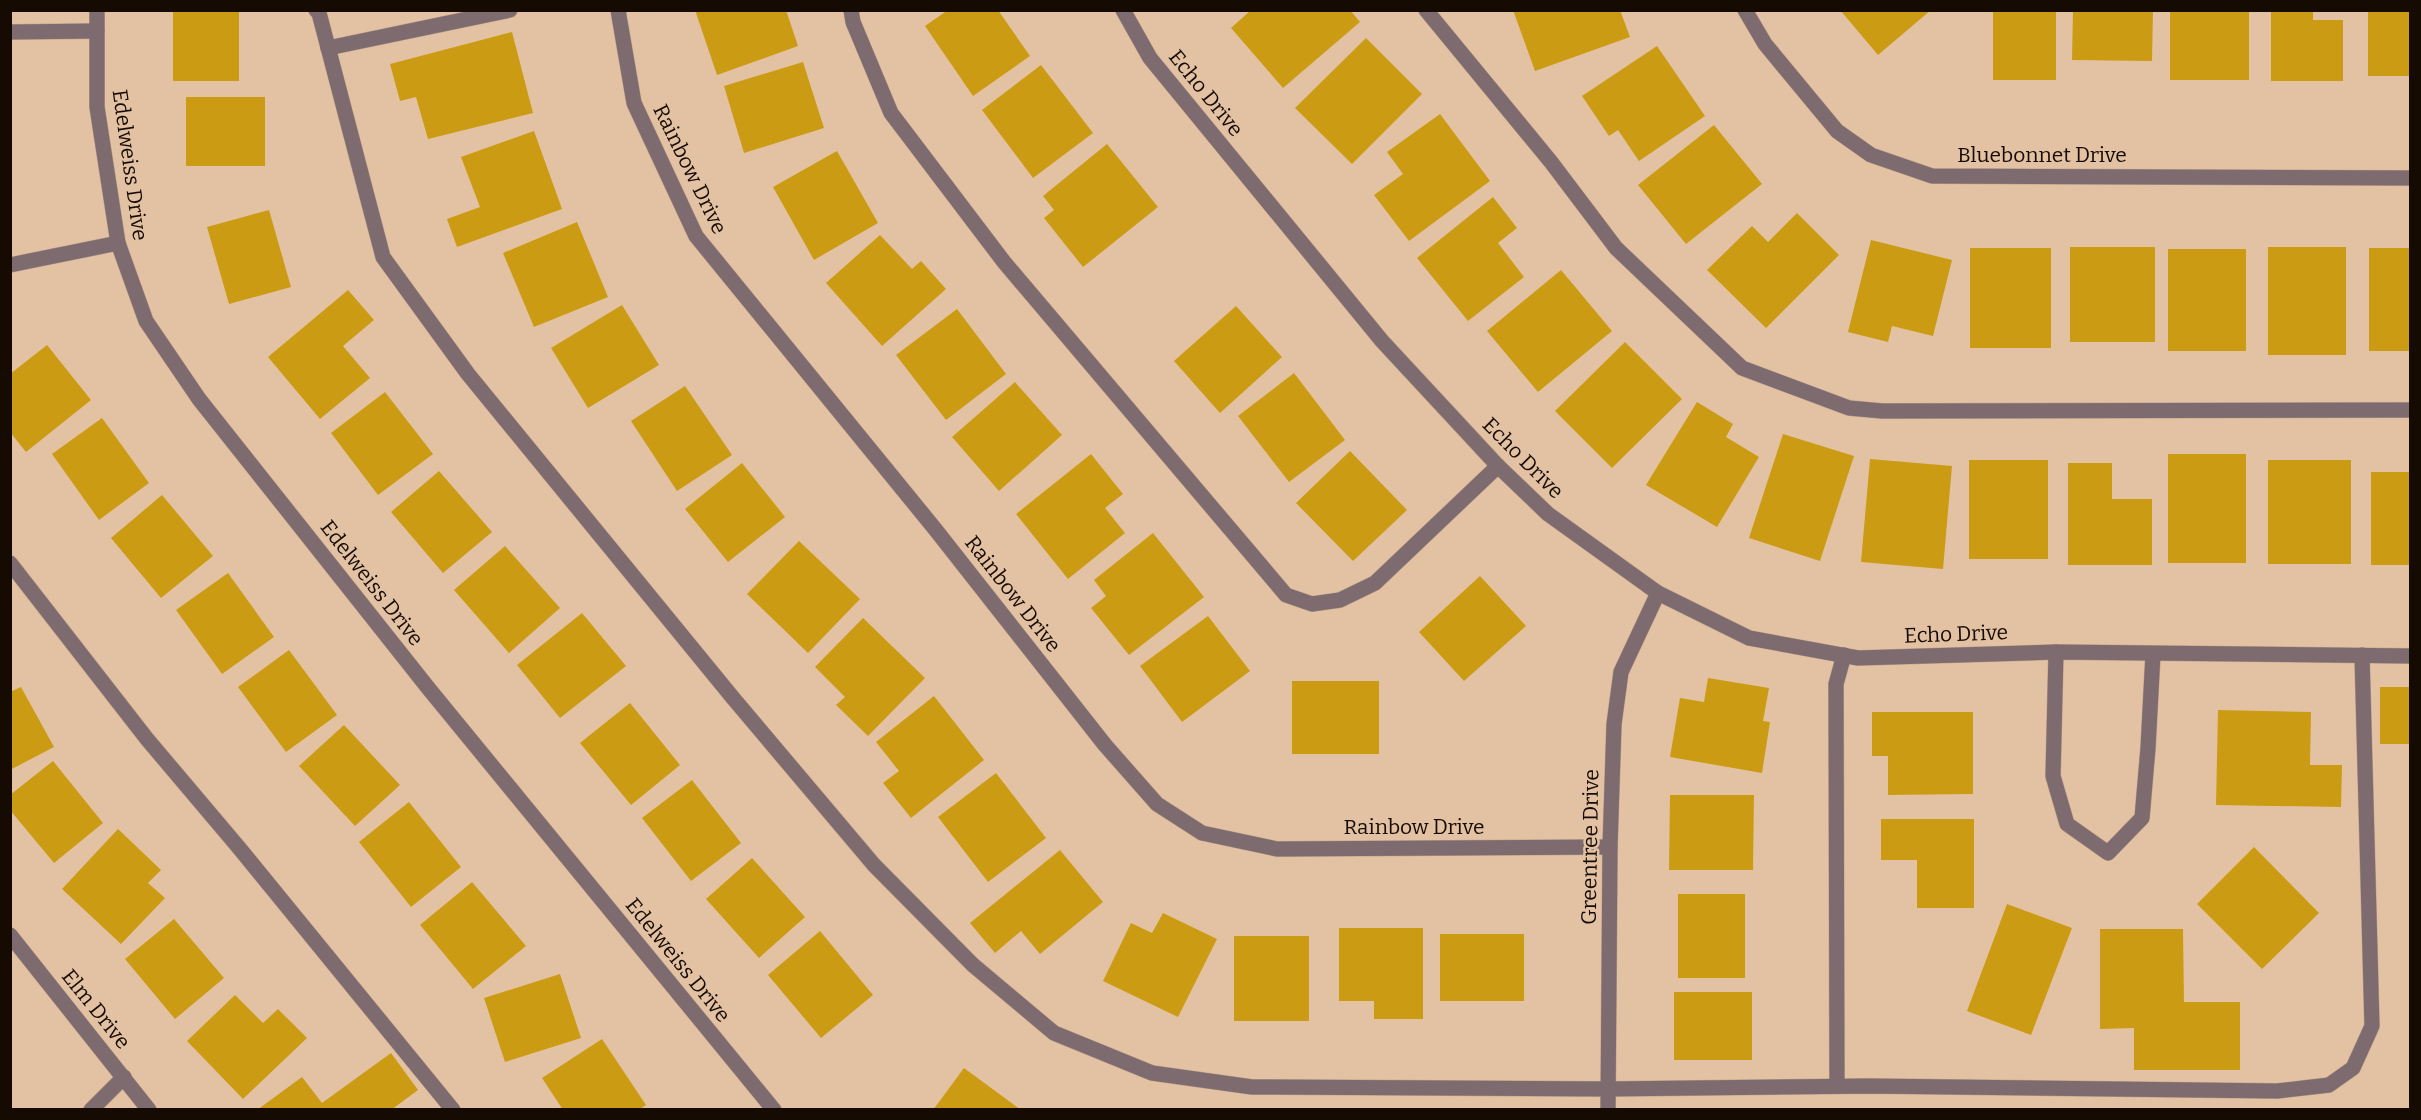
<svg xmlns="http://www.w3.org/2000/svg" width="2421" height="1120" viewBox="0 0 2421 1120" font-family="Bitter,serif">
<rect width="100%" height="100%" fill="#e3c2a4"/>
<g fill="#cc9b14">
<rect x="173" y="10" width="66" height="71"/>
<polygon points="695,10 786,10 798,46 717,75"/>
<polygon points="948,10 998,10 1030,56 973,96 925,26"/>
<polygon points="1251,10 1350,10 1360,22 1283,88 1231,28"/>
<polygon points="1513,10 1620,10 1630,37 1535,71"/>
<polygon points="1840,10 1931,10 1878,55"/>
<rect x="1993" y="10" width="63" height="70"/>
<polygon points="2073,10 2153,10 2152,61 2072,60"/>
<rect x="2170" y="10" width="79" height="70"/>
<polygon points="2271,10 2313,10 2313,20 2343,20 2343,81 2271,81"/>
<polygon points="2368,10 2409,10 2410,76 2368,76"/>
<polygon points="512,32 533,113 428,139 416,97 400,101 390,64"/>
<polygon points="1366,38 1422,94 1352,164 1295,108"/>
<polygon points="1657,46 1705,116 1639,161 1618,130 1609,136 1582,96"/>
<polygon points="803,62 824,128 744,153 724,86"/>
<polygon points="1041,65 1093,133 1033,178 982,110"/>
<rect x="186" y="97" width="79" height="69"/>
<polygon points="1440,114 1490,181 1409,241 1374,195 1403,174 1387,152"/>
<polygon points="1714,125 1762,184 1686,244 1638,185"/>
<polygon points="534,131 562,209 457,247 447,219 480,207 461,157"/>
<polygon points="1107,144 1158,207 1083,267 1044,218 1054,210 1043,196"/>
<polygon points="837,151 878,223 814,260 773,187"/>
<polygon points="1493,197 1517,228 1498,243 1524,277 1468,321 1417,258"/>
<polygon points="269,210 291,287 229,304 207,227"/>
<polygon points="1797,213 1839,255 1766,328 1707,270 1752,226 1768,242"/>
<polygon points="577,222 608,297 534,327 503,253"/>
<polygon points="880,235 912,269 921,261 946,289 882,346 826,283"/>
<polygon points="1871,240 1952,260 1933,336 1892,326 1888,342 1848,332"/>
<rect x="2070" y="247" width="85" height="95"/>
<rect x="2268" y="247" width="78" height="108"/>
<rect x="1970" y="248" width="81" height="100"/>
<rect x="2369" y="248" width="41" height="103"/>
<rect x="2168" y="249" width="78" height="102"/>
<polygon points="1561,270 1612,331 1538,392 1487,331"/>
<polygon points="348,290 374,320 343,346 370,378 320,419 268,357"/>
<polygon points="622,305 659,365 588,408 551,348"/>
<polygon points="1236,306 1282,357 1220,413 1174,361"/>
<polygon points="957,309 1006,374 946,420 896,355"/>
<polygon points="1625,342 1682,399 1612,468 1555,411"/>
<polygon points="47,345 91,400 26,452 10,432 10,374"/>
<polygon points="1294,373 1345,440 1289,482 1238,416"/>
<polygon points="1015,382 1062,435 999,491 952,437"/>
<polygon points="685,386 732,455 677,491 631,421"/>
<polygon points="385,392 433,454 378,495 331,433"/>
<polygon points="1697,402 1733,424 1726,437 1759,457 1717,527 1646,485"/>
<polygon points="102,418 149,483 99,520 52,454"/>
<polygon points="1783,434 1854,456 1820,561 1749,538"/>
<polygon points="1350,451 1407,510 1353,561 1296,503"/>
<polygon points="1091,454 1123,494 1105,508 1125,533 1068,579 1016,514"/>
<rect x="2168" y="454" width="78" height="109"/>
<polygon points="1870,459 1952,466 1943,569 1861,562"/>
<rect x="1969" y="460" width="79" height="99"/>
<rect x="2268" y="460" width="83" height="104"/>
<polygon points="742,463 785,517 728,562 685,509"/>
<polygon points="2068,463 2112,463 2112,499 2152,499 2152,565 2068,565"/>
<polygon points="439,471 492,532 443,573 391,512"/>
<rect x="2371" y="472" width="39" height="93"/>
<polygon points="162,495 213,556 161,598 111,538"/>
<polygon points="1153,533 1204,597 1129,655 1091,608 1106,596 1094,580"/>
<polygon points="799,541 860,599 808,653 747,594"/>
<polygon points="505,546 560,608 509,653 454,590"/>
<polygon points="228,573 274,637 222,674 176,610"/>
<polygon points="1480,576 1526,626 1464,681 1419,632"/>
<polygon points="582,613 626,666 560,718 517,665"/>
<polygon points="1208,616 1250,671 1182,722 1140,666"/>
<polygon points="863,618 925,678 868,736 836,705 845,697 815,667"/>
<polygon points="289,650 337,715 286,752 238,687"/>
<polygon points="1708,678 1769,688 1763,721 1770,722 1762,773 1670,757 1680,698 1704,702"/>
<rect x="1292" y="681" width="87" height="73"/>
<polygon points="21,687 54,747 10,770 10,692"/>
<rect x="2380" y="687" width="30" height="57"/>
<polygon points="934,696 984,760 911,818 883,783 899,771 876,742"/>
<polygon points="630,703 680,765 631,805 580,743"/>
<polygon points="2218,710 2311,712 2310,765 2342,765 2341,807 2216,805"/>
<polygon points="1872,712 1973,712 1973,794 1888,795 1888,756 1872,756"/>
<polygon points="344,725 400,785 355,826 299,766"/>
<polygon points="53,761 103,823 54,863 10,810 10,795"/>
<polygon points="996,773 1046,838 988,882 938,817"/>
<polygon points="692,780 741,843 691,881 642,818"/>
<polygon points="1670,795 1754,795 1753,870 1669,870"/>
<polygon points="409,802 461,867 411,907 359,842"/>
<polygon points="1881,819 1974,819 1974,908 1917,908 1917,860 1881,860"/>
<polygon points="118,829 161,870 148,883 165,898 121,944 62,889"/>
<polygon points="2254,847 2319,913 2262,969 2197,904"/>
<polygon points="1060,850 1103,902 1040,954 1021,931 995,953 970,923"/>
<polygon points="752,858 805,917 759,958 706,899"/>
<polygon points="472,882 526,946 473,989 420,925"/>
<rect x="1678" y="894" width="67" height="84"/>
<polygon points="2007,904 2072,928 2031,1035 1967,1011"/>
<polygon points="1163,913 1217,939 1178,1017 1103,981 1131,923 1152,933"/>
<polygon points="174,919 224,978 175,1019 125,959"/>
<polygon points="1339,928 1423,928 1423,1019 1374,1019 1374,1001 1339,1001"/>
<polygon points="2100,929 2183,929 2184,1002 2240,1002 2240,1070 2134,1070 2134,1028 2100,1029"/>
<polygon points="820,931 873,995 821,1038 768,975"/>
<rect x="1440" y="934" width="84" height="67"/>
<rect x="1234" y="936" width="75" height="85"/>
<polygon points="560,974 581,1038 505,1062 484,998"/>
<rect x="1674" y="992" width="78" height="68"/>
<polygon points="235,995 263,1023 278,1009 307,1038 243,1099 187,1041"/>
<polygon points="602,1039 646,1105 639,1110 563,1110 542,1078"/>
<polygon points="391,1053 418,1090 391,1110 257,1110 302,1077 322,1103"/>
<polygon points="964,1068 1021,1110 933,1110"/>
</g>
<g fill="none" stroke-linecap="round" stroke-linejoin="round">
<g stroke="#bea187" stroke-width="16">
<g id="minor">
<polyline points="97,10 97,107 118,243 146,321 199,399 429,689 774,1110"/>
<polyline points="316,10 319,13 383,257 468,374 733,698 874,865 973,965 1054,1033 1152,1073 1252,1087 1608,1089 1870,1086 2277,1091 2329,1085 2353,1068 2372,1026 2362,655"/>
<polyline points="618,10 634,103 696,236 935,529 1105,745 1157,804 1202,833 1277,849 1610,847"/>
<polyline points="851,10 853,22 891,113 1004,262 1286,595 1312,604 1340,600 1375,583 1498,466"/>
<polyline points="1123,10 1150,58 1382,341 1498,466 1548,514 1658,593 1749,638 1858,658 2056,652 2410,656"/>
<polyline points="1426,10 1551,162 1616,248 1742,368 1849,408 1882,411 2410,410"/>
<polyline points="1745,10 1765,44 1837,131 1871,155 1932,176 2410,178"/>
<polyline points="10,32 97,31"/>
<polyline points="328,48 510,10"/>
<polyline points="10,265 118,243"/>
<polyline points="10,563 147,739 240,849 453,1110"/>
<polyline points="2056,652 2053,776 2067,824 2108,853 2142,818 2148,748 2153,654"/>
<polyline points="10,935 149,1110"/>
<polyline points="1837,1086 1836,684 1844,655"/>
<polyline points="91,1110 124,1077"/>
<polyline points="1608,1110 1610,847 1614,724 1621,672 1658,593"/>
</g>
</g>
<use href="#minor" stroke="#7e6b6f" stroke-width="15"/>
</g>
<g text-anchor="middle" stroke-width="5" stroke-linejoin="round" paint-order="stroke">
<g font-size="21" fill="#160b03" stroke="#e3c2a4">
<text transform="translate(1206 93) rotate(51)" y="7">Echo Drive</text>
<text x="2042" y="162">Bluebonnet Drive</text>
<text transform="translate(130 165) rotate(82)" y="7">Edelweiss Drive</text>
<text transform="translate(690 169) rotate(64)" y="7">Rainbow Drive</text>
<text transform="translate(1523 458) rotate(45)" y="7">Echo Drive</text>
<text transform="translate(372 583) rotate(52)" y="7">Edelweiss Drive</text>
<text transform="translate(1013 594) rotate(52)" y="7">Rainbow Drive</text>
<text transform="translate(1956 634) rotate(-2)" y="7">Echo Drive</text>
<text x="1414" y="834">Rainbow Drive</text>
<text transform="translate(1590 847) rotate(-89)" y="7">Greentree Drive</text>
<text transform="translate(678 960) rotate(51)" y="7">Edelweiss Drive</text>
<text transform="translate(96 1009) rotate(51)" y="7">Elm Drive</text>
</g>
</g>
<rect width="2421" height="1120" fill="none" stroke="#160b03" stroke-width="24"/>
</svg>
